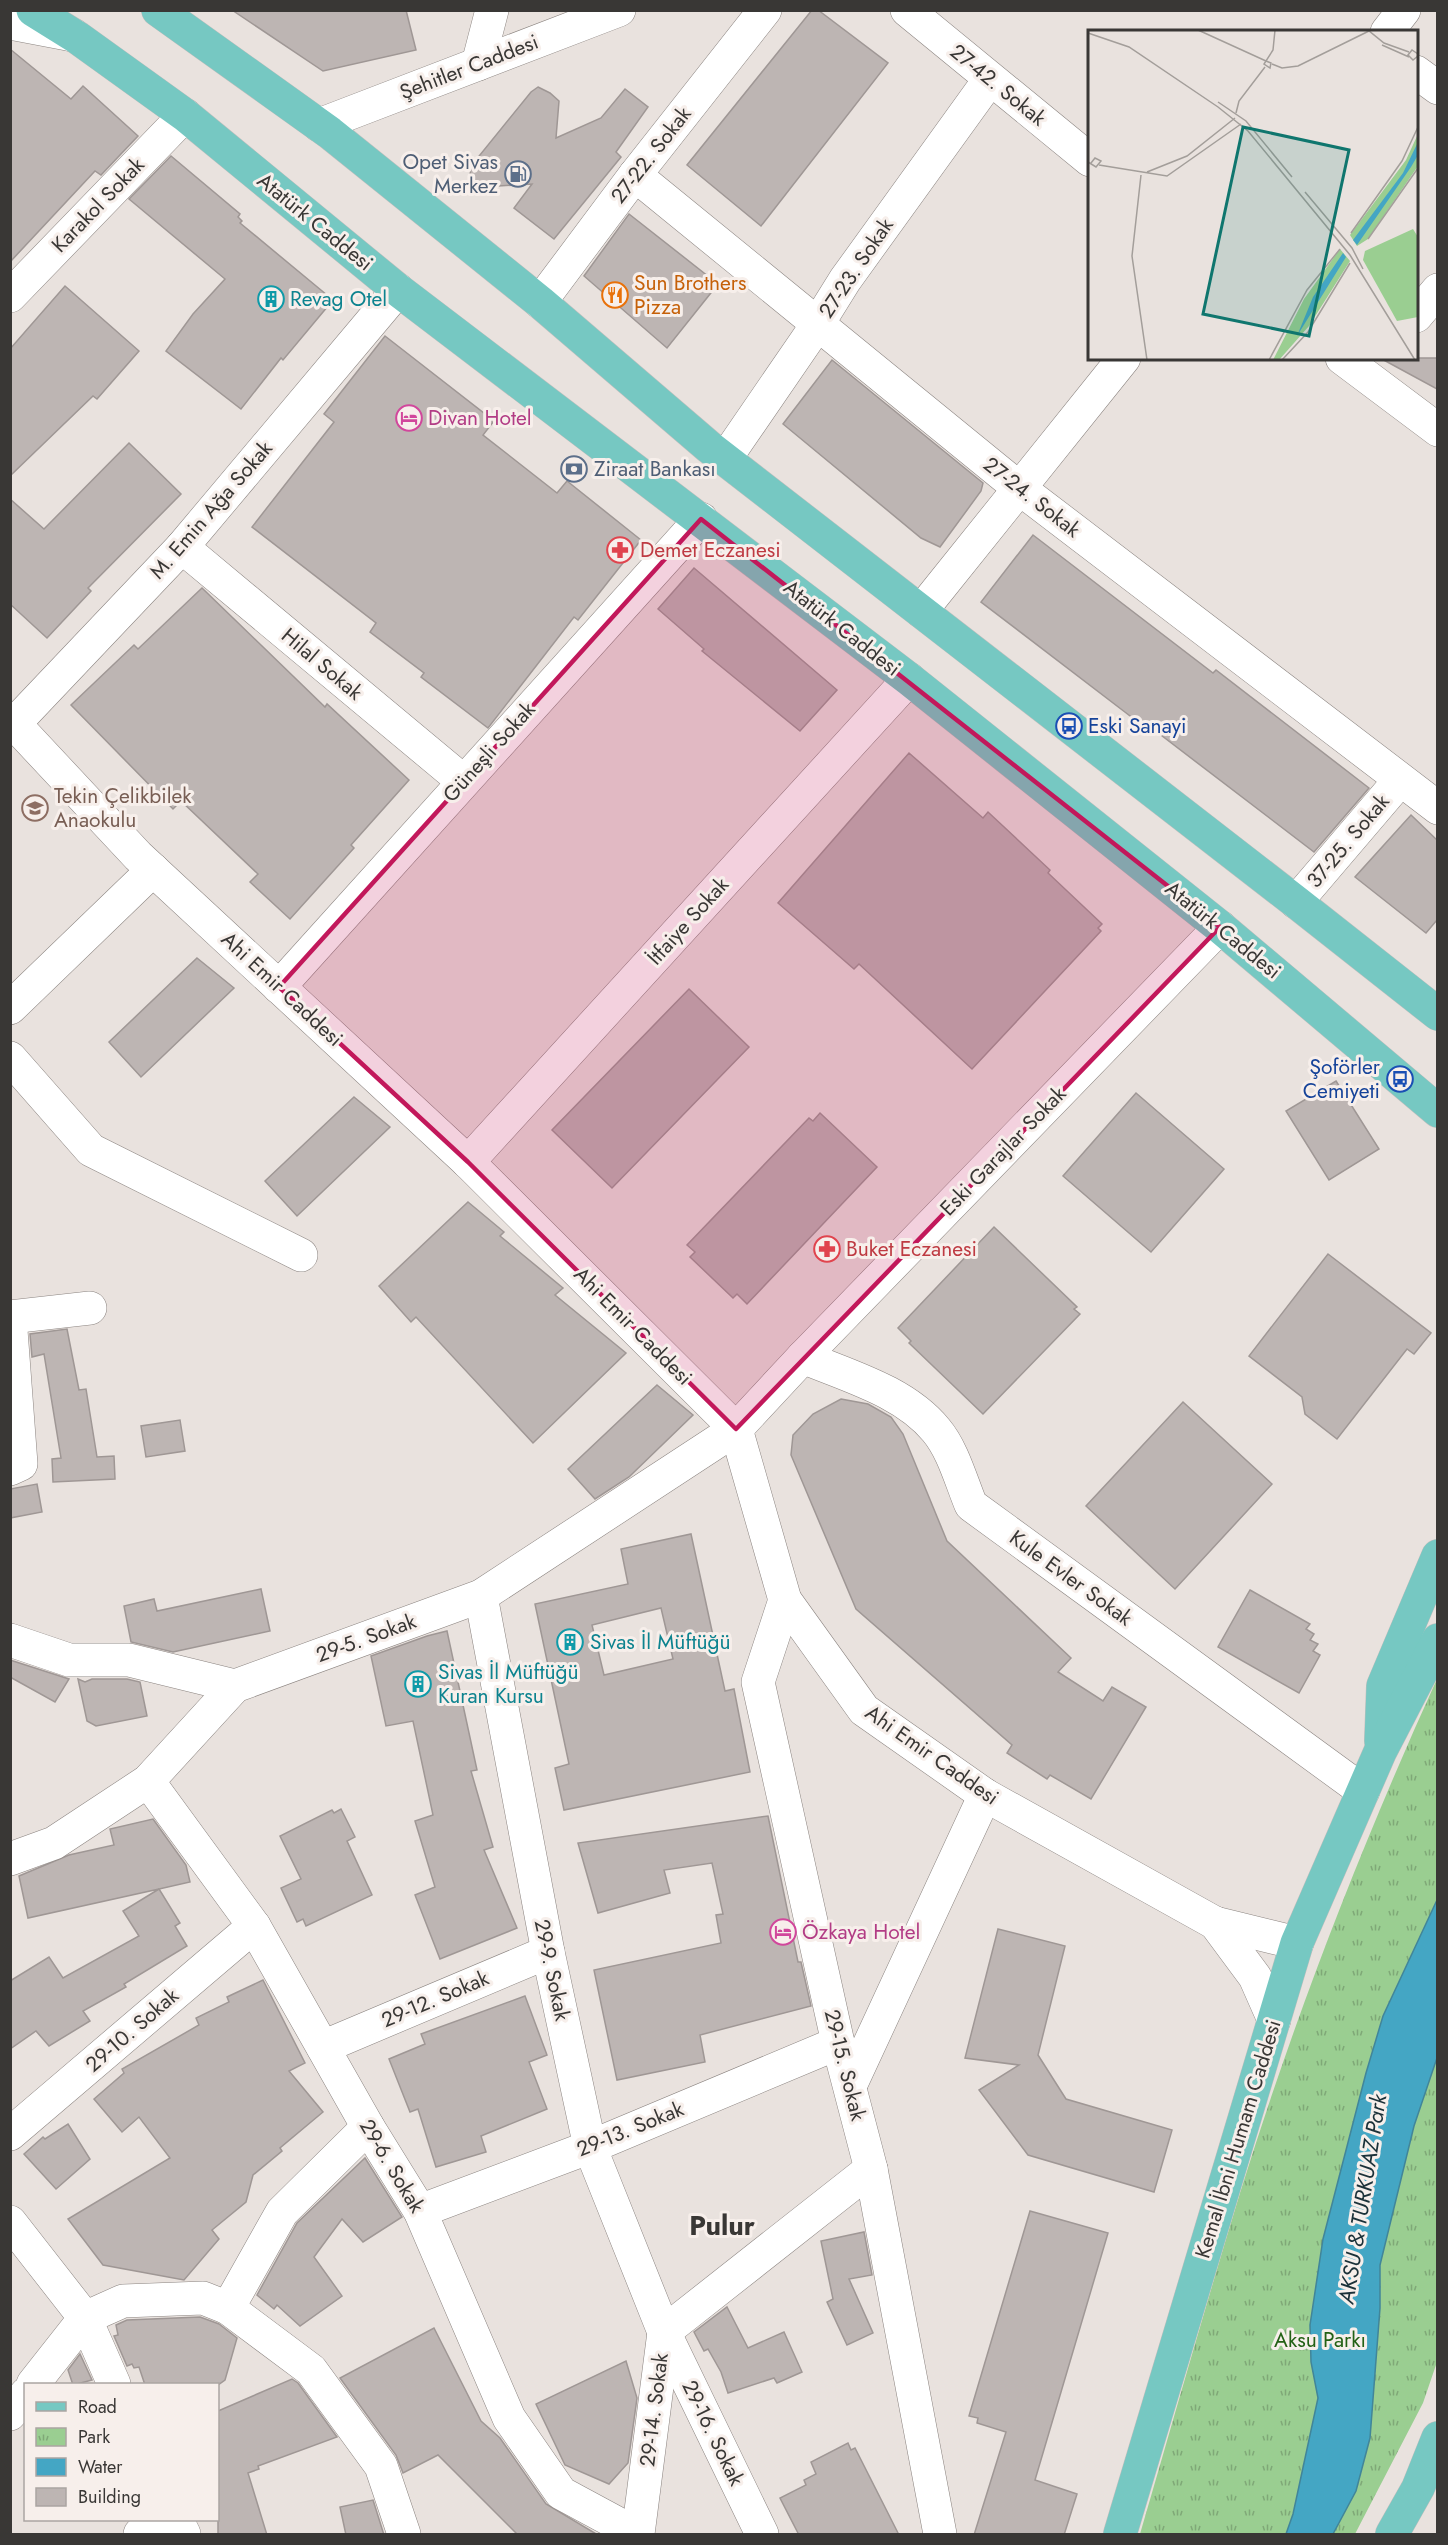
<svg xmlns="http://www.w3.org/2000/svg" width="1448" height="2545" viewBox="0 0 1448 2545" font-family="Jost,sans-serif">
<defs>
<pattern id="park-tufts" width="24" height="20" patternUnits="userSpaceOnUse" patternTransform="scale(1.5)"><rect width="24" height="20" fill="#9ace91"/><path d="M3 7l-1-3M5 7V3M7 7l1-3M15 17l-1-3M17 17v-4M19 17l1-3" fill="none" stroke="#7fa877"/></pattern>
</defs>
<rect width="100%" height="100%" fill="#e9e2de"/>
<path fill="url(#park-tufts)" d="M1437,1679V2362L1423,2403L1355,2534H1140C1173,2421 1205,2307 1240,2193C1294,2019 1361,1846 1437,1679Z"/>
<polygon fill="#44a6c4" stroke="#418599" stroke-width="1.5" points="1437,1900 1437,2058 1414,2126 1380,2265 1380,2308 1370,2438 1356,2491 1333,2534 1286,2534 1293,2514 1318,2398 1311,2362 1310,2325 1323,2239 1366,2073 1383,2016"/>
<g fill="#bdb5b3" stroke="#9f9795" stroke-width="1.5" fill-rule="evenodd">
<polygon points="232,10 406,10 416,50 323,71"/>
<polygon points="812,10 818,10 888,63 761,226 687,165"/>
<polygon points="10,49 71,99 83,86 138,136 101,175 95,171 10,262"/>
<polygon points="538,87 550,93 559,101 556,138 601,118 625,89 648,107 616,152 621,157 554,239 514,208 532,184 482,187 470,176 471,166 531,92"/>
<polygon points="171,156 240,214 238,217 242,221 240,223 333,300 283,360 281,358 241,409 166,351 193,314 225,279 129,199"/>
<polygon points="629,214 718,284 667,348 584,276"/>
<polygon points="65,286 139,351 97,399 93,396 10,476 10,349"/>
<polygon points="385,336 494,421 483,435 557,493 567,481 641,540 578,620 574,617 488,728 421,677 424,673 370,632 376,623 252,527 334,422 324,414"/>
<polygon points="1380,358 1437,358 1437,389"/>
<polygon points="832,360 983,483 981,491 940,547 921,538 783,424"/>
<polygon points="129,443 181,494 88,588 91,591 47,638 10,604 10,499 44,529"/>
<polygon points="1033,535 1213,673 1216,670 1369,788 1314,852 1136,716 1134,719 981,602"/>
<polygon points="694,568 837,690 800,731 702,651 704,649 658,609"/>
<polygon points="202,588 325,707 327,704 409,780 351,845 354,848 290,919 250,882 258,874 181,801 173,809 71,705 134,645 138,649"/>
<polygon points="909,753 983,818 988,812 1050,870 1048,873 1102,924 1098,928 1101,931 972,1069 859,964 854,969 778,903"/>
<polygon points="1411,815 1437,840 1437,920 1426,933 1355,877"/>
<polygon points="197,958 234,988 141,1077 109,1042"/>
<polygon points="689,989 749,1047 612,1188 552,1130"/>
<polygon points="1336,1081 1379,1149 1329,1180 1286,1111"/>
<polygon points="1136,1093 1224,1169 1151,1252 1063,1176"/>
<polygon points="354,1097 390,1127 297,1216 265,1181"/>
<polygon points="820,1113 877,1167 747,1304 737,1294 733,1298 690,1257 695,1252 687,1245 809,1118 813,1121"/>
<polygon points="468,1202 504,1232 500,1236 563,1288 555,1295 626,1353 533,1443 416,1317 411,1322 379,1286"/>
<polygon points="994,1227 1077,1307 1074,1309 1080,1314 983,1414 909,1343 911,1341 898,1328"/>
<polygon points="1328,1254 1431,1333 1414,1354 1407,1349 1337,1439 1305,1414 1302,1397 1249,1356"/>
<polygon points="67,1329 79,1390 86,1389 97,1457 114,1456 115,1479 53,1482 52,1459 61,1458 44,1354 32,1357 30,1334"/>
<polygon points="657,1385 693,1415 629,1477 595,1499 568,1469"/>
<polygon points="841,1399 868,1404 891,1417 903,1434 947,1541 1071,1658 1058,1672 1103,1701 1112,1687 1146,1707 1091,1799 1050,1775 1047,1779 1007,1753 1012,1745 856,1609 791,1455 793,1435 813,1414"/>
<polygon points="1183,1402 1272,1484 1175,1589 1086,1506"/>
<polygon points="180,1420 185,1451 146,1457 141,1426"/>
<polygon points="37,1484 42,1512 10,1518 10,1489"/>
<path d="M691,1534L725,1691L734,1689L750,1772L564,1810L555,1768L569,1764L535,1604L628,1584L621,1549ZM661,1608L673,1659L604,1675L592,1625Z"/>
<polygon points="261,1589 270,1631 173,1652 131,1642 124,1606 154,1599 157,1611"/>
<polygon points="1250,1590 1310,1624 1306,1629 1314,1634 1310,1640 1318,1644 1313,1651 1320,1655 1299,1693 1218,1647"/>
<polygon points="447,1631 477,1770 471,1771 493,1847 484,1850 517,1928 440,1959 415,1895 435,1887 415,1821 433,1815 413,1721 386,1726 371,1656 427,1636"/>
<polygon points="10,1660 69,1679 55,1702 10,1677"/>
<polygon points="78,1679 85,1682 92,1679 127,1679 140,1682 147,1716 96,1726 87,1721"/>
<polygon points="341,1809 355,1837 347,1841 372,1895 306,1926 303,1919 297,1922 281,1888 301,1879 280,1836 332,1810 334,1813"/>
<polygon points="768,1816 798,1962 801,1962 811,2006 700,2035 705,2062 617,2080 594,1970 721,1943 716,1915 723,1914 712,1863 664,1870 670,1893 598,1913 578,1843"/>
<polygon points="153,1819 186,1865 190,1882 159,1889 180,1923 175,1926 187,1946 124,1984 126,1987 83,2011 90,2021 49,2046 36,2031 10,2049 10,1981 49,1957 63,1978 139,1936 123,1911 159,1889 28,1918 19,1876 69,1855 114,1845 110,1829"/>
<polygon points="998,1929 1065,1946 1038,2055 1066,2099 1172,2130 1154,2192 1028,2155 979,2090 1019,2065 965,2058"/>
<polygon points="263,1980 305,2063 289,2071 323,2112 280,2148 282,2151 253,2175 246,2202 212,2230 219,2239 184,2280 103,2265 68,2219 170,2158 139,2117 122,2132 94,2099 124,2073 122,2069 199,2025 196,2018 229,2002 227,1997"/>
<polygon points="525,1996 547,2055 529,2062 547,2109 481,2136 486,2152 436,2167 418,2109 410,2112 389,2059 425,2044 421,2034"/>
<polygon points="68,2124 90,2159 56,2189 24,2154 43,2137 45,2139"/>
<polygon points="365,2158 402,2217 363,2242 342,2219 314,2257 342,2296 300,2326 277,2305 274,2309 257,2295 297,2223"/>
<polygon points="1030,2211 1108,2233 1035,2480 1077,2494 1064,2535 974,2535 1006,2432 977,2423 978,2418 969,2416"/>
<polygon points="864,2232 872,2275 849,2279 873,2333 847,2345 827,2302 833,2299 821,2241"/>
<polygon points="727,2307 748,2348 784,2332 802,2372 777,2383 774,2378 728,2393 721,2372 708,2349 704,2351 694,2332"/>
<polygon points="200,2317 219,2324 237,2338 225,2380 218,2385 145,2385 139,2367 134,2368 132,2364 127,2366 114,2336 118,2335 116,2325 127,2320"/>
<polygon points="434,2328 481,2421 500,2438 546,2504 598,2535 518,2535 438,2455 403,2473 396,2455 340,2378"/>
<polygon points="80,2354 92,2380 73,2385 68,2370"/>
<polygon points="626,2361 637,2398 628,2463 609,2484 565,2465 536,2404"/>
<polygon points="292,2379 298,2383 337,2437 258,2466 259,2469 248,2473 267,2535 218,2535 218,2411"/>
<polygon points="848,2443 851,2450 855,2448 899,2535 799,2535 780,2498 806,2485 804,2480 816,2474 811,2462"/>
<polygon points="373,2500 384,2535 346,2535 340,2507"/>
</g>
<g fill="none" stroke-linecap="round" stroke-linejoin="round">
<g stroke="#8b8480" stroke-width="34">
<g id="street">
<polyline points="907,10 1090,160"/>
<polyline points="1387,32 1404,10"/>
<polyline points="478,64 492,10"/>
<polyline points="1416,72 1438,88"/>
<polyline points="319,125 619,10"/>
<polyline points="635,175 1019,488 1438,808"/>
<polyline points="10,296 185,115"/>
<polyline points="540,302 635,175 765,10"/>
<polyline points="1416,316 1438,290"/>
<polyline points="1342,358 1438,430"/>
<polyline points="725,459 817,325 845,280 990,79"/>
<polyline points="182,547 463,781"/>
<polyline points="921,611 1124,358"/>
<polyline points="10,719 138,856 468,1162 736,1429 785,1600 864,1710 985,1795 1215,1923"/>
<polyline points="15,723 182,547 398,290"/>
<polyline points="1296,902 1400,780"/>
<polyline points="279,987 701,519"/>
<polyline points="10,1008 153,870"/>
<polyline points="10,1058 91,1150 301,1255"/>
<polyline points="468,1162 909,679"/>
<path d="M803,1357C848,1376 904,1391 936,1430C953,1450 961,1481 971,1505L1363,1791"/>
<polyline points="10,1469 21,1464 10,1317 90,1308"/>
<polyline points="481,1596 548,1952 590,2147 664,2332 762,2534"/>
<polyline points="785,1600 758,1682 838,2043 871,2169 940,2534"/>
<polyline points="10,1640 69,1660 129,1660 235,1686"/>
<polyline points="148,1781 254,1926 368,2127 420,2211 509,2418 561,2493 637,2534"/>
<polyline points="10,1859 54,1843 148,1781 235,1686 481,1596 736,1429 803,1357 1220,927"/>
<polyline points="323,2047 548,1952"/>
<polyline points="850,2086 985,1795"/>
<polyline points="10,2134 254,1926"/>
<polyline points="420,2211 590,2147 838,2043"/>
<polyline points="10,2222 85,2318 114,2384"/>
<polyline points="228,2308 282,2212 368,2127"/>
<polyline points="33,2384 85,2318 123,2301 203,2298 228,2308 311,2370 381,2466 404,2534"/>
<polyline points="10,2414 26,2394"/>
<polyline points="177,2520 184,2534"/>
<polyline points="140,2534 162,2520"/>
<polyline points="638,2534 664,2332 871,2169"/>
</g>
</g>
<g stroke="#8b8480" stroke-width="34">
<g id="secondary">
<polyline points="10,23 73,35"/>
<polyline points="1215,1923 1255,1977 1274,2020"/>
<polyline points="1215,1923 1297,1943"/>
</g>
</g>
<g stroke="#c0bfbe" stroke-width="34">
<g id="primary">
<polyline points="33,10 78,38 185,115 398,290 909,679 1220,927 1438,1111"/>
<polyline points="158,10 330,133 540,302 709,447 1296,902 1438,1014"/>
<polyline points="1381,1741 1383,1686 1438,1556"/>
<polyline points="1120,2534 1297,1943 1380,1752 1438,1640"/>
<polyline points="1392,2534 1418,2488 1438,2438"/>
</g>
</g>
<use href="#street" stroke="#fff" stroke-width="33"/>
<use href="#secondary" stroke="#fff" stroke-width="33"/>
<use href="#primary" stroke="#76c8c2" stroke-width="33"/>
</g>
<path fill="#c2185b" fill-opacity="0.2" stroke="#c2185b" stroke-width="4.5" stroke-linejoin="round" d="M701,519L1220,927L736,1429L468,1162L279,987Z"/>
<defs>
<g id="fuel-ring" transform="scale(1.35)"><circle r="9.5" fill="#f7efeb" stroke="#5c6f8a" stroke-width="1.5"/><path d="M-5.5-6h7V0h2V4h1.3V-2.5L3-4.5l.8-.8L6-3V5H2.5V1h-1V6h-7ZM-4.2-4.7v3.2H.2V-4.7Z" fill="#5c6f8a"/></g>
<g id="restaurant-ring" transform="scale(1.35)"><circle r="9.5" fill="#f7efeb" stroke="#e8710a" stroke-width="1.5"/><path d="M-5-6h1v4h1v-4h1v4h1v-4h1v5L-1.5 .5V6h-2V.5L-5-1ZM5-6V6H3V1.5H1.5Q1.5-4 5-6Z" fill="#e8710a"/></g>
<g id="building-ring" transform="scale(1.35)"><circle r="9.5" fill="#f7efeb" stroke="#0f9aa8" stroke-width="1.5"/><path d="M-4-6H4V6H1V3H-1V6H-4ZM-2.5-4.3h1.7v1.8h-1.7ZM.8-4.3h1.7v1.8H.8ZM-2.5-1h1.7V.8h-1.7ZM.8-1h1.7V.8H.8Z" fill="#0f9aa8"/></g>
<g id="hotel-ring" transform="scale(1.35)"><circle r="9.5" fill="#f7efeb" stroke="#d1479c" stroke-width="1.5"/><path d="M-6-4.5h1.5V1H6V5H4.5V3h-9V5H-6ZM-4 0a1.8 1.8 0 1 1 3.6 0ZM.5 0V-2.5h3Q6-2.5 6 0Z" fill="#d1479c"/></g>
<g id="bank-ring" transform="scale(1.35)"><circle r="9.5" fill="#f7efeb" stroke="#5c6f8a" stroke-width="1.5"/><path d="M-6-4H6V4H-6ZM0-2.3a2.3 2.3 0 1 0 0 4.6a2.3 2.3 0 1 0 0-4.6Z" fill="#5c6f8a"/></g>
<g id="pharmacy-ring" transform="scale(1.35)"><circle r="9.5" fill="#f7efeb" stroke="#e0444e" stroke-width="1.5"/><path d="M-2-6h4v4h4v4h-4v4h-4v-4h-4v-4h4Z" fill="#e0444e"/></g>
<g id="bus-ring" transform="scale(1.35)"><circle r="9.5" fill="#f7efeb" stroke="#1a4fb4" stroke-width="1.5"/><path d="M-5-6H5V4H4V6H2V4H-2V6H-4V4H-5ZM-3.5-4V0h7V-4ZM-3.5 1.2v1.5H-2V1.2ZM2 1.2v1.5H3.5V1.2Z" fill="#1a4fb4"/></g>
<g id="school-ring" transform="scale(1.35)"><circle r="9.5" fill="#f7efeb" stroke="#8d6e63" stroke-width="1.5"/><path d="M0-5L7-2L0 1L-7-2ZM-4 1L0 2.5L4 1V4Q0 6-4 4Z" fill="#8d6e63"/></g>
</defs>
<g fill-rule="evenodd">
<use href="#fuel-ring" x="518" y="174"/>
<use href="#restaurant-ring" x="615" y="295"/>
<use href="#building-ring" x="271" y="299"/>
<use href="#hotel-ring" x="409" y="418"/>
<use href="#bank-ring" x="574" y="469"/>
<use href="#pharmacy-ring" x="620" y="550"/>
<use href="#bus-ring" x="1069" y="726"/>
<use href="#school-ring" x="35" y="808"/>
<use href="#bus-ring" x="1400" y="1079"/>
<use href="#pharmacy-ring" x="827" y="1249"/>
<use href="#building-ring" x="570" y="1642"/>
<use href="#building-ring" x="418" y="1684"/>
<use href="#hotel-ring" x="783" y="1932"/>
</g>
<g text-anchor="middle" stroke-width="6" stroke-linejoin="round" paint-order="stroke">
<g font-size="21" fill="#393735" stroke="#f7efeb">
<text transform="translate(469 67) rotate(-21)" y="7">Şehitler Caddesi</text>
<text transform="translate(998 85) rotate(39)" y="7">27-42. Sokak</text>
<text transform="translate(651 155) rotate(-52)" y="7">27-22. Sokak</text>
<text transform="translate(98 205) rotate(-46)" y="7">Karakol Sokak</text>
<text transform="translate(315 222) rotate(39)" y="7">Atatürk Caddesi</text>
<text transform="translate(856 268) rotate(-56)" y="7">27-23. Sokak</text>
<text transform="translate(1032 497) rotate(38)" y="7">27-24. Sokak</text>
<text transform="translate(211 510) rotate(-49)" y="7">M. Emin Ağa Sokak</text>
<text transform="translate(842 628) rotate(38)" y="7">Atatürk Caddesi</text>
<text transform="translate(322 664) rotate(40)" y="7">Hilal Sokak</text>
<text transform="translate(489 752) rotate(-48)" y="7">Güneşli Sokak</text>
<text transform="translate(1348 841) rotate(-50)" y="7">37-25. Sokak</text>
<text transform="translate(688 921) rotate(-48)" y="7">İtfaiye Sokak</text>
<text transform="translate(1223 930) rotate(39)" y="7">Atatürk Caddesi</text>
<text transform="translate(282 989) rotate(43)" y="7">Ahi Emir Caddesi</text>
<text transform="translate(1003 1151) rotate(-46)" y="7">Eski Garajlar Sokak</text>
<text transform="translate(633 1326) rotate(45)" y="7">Ahi Emir Caddesi</text>
<text transform="translate(1071 1578) rotate(36)" y="7">Kule Evler Sokak</text>
<text transform="translate(366 1638) rotate(-20)" y="7">29-5. Sokak</text>
<text transform="translate(932 1755) rotate(35)" y="7">Ahi Emir Caddesi</text>
<text transform="translate(552 1970) rotate(78)" y="7">29-9. Sokak</text>
<text transform="translate(435 1999) rotate(-23)" y="7">29-12. Sokak</text>
<text transform="translate(132 2030) rotate(-41)" y="7">29-10. Sokak</text>
<text transform="translate(845 2065) rotate(76)" y="7">29-15. Sokak</text>
<text transform="translate(630 2129) rotate(-22)" y="7">29-13. Sokak</text>
<text transform="translate(1238 2139) rotate(-73)" y="7">Kemal İbni Humam Caddesi</text>
<text transform="translate(392 2166) rotate(59)" y="7">29-6. Sokak</text>
<text transform="translate(654 2410) rotate(-83)" y="7">29-14. Sokak</text>
<text transform="translate(713 2433) rotate(64)" y="7">29-16. Sokak</text>
</g>
<g font-size="21" fill="#4e5e75" stroke="#f7efeb" text-anchor="end">
<text x="498" y="169">Opet Sivas<tspan x="498" dy="24">Merkez</tspan></text>
<text x="594" y="476" text-anchor="start">Ziraat Bankası</text>
</g>
<g font-size="21" fill="#c56008" stroke="#f7efeb" text-anchor="start">
<text x="634" y="290">Sun Brothers<tspan x="634" dy="24">Pizza</tspan></text>
</g>
<g font-size="21" fill="#0d838f" stroke="#f7efeb" text-anchor="start">
<text x="290" y="306">Revag Otel</text>
<text x="590" y="1649">Sivas İl Müftüğü</text>
<text x="438" y="1679">Sivas İl Müftüğü<tspan x="438" dy="24">Kuran Kursu</tspan></text>
</g>
<g font-size="21" fill="#b23c85" stroke="#f7efeb" text-anchor="start">
<text x="428" y="425">Divan Hotel</text>
<text x="802" y="1939">Özkaya Hotel</text>
</g>
<g font-size="21" fill="#be3a42" stroke="#f7efeb" text-anchor="start">
<text x="640" y="557">Demet Eczanesi</text>
<text x="846" y="1256">Buket Eczanesi</text>
</g>
<g font-size="21" fill="#164399" stroke="#f7efeb" text-anchor="start">
<text x="1088" y="733">Eski Sanayi</text>
<text x="1380" y="1074" text-anchor="end">Şoförler<tspan x="1380" dy="24">Cemiyeti</tspan></text>
</g>
<g font-size="21" fill="#785e54" stroke="#f7efeb" text-anchor="start">
<text x="54" y="803">Tekin Çelikbilek<tspan x="54" dy="24">Anaokulu</tspan></text>
</g>
<g font-size="21" fill="#236115" stroke="#f7efeb">
<text x="1320" y="2347">Aksu Parkı</text>
</g>
<g font-size="22" font-style="italic" fill="#1b3139" stroke="#f7efeb">
<text transform="translate(1362 2199) rotate(-81)" y="8">AKSU &amp; TURKUAZ Park</text>
</g>
<g font-size="27" font-weight="bold" fill="#393735" stroke="#f7efeb">
<text x="722" y="2235">Pulur</text>
</g>
</g>
<g transform="translate(1088 30)">
<rect width="330" height="330" fill="#e9e2de"/>
<path d="M325,199L330,207V287L309,291L275,230L277,221Z" fill="#9ace91"/>
<path d="M330,104V136L280,209L269,216L262,205L318,130ZM252,219L262,231L221,296L191,330H185L216,269Z" fill="#9ace91"/>
<path d="M330,112V125L323,137L269,215L265,210L315,143ZM255,223L258,227L209,306L225,267Z" fill="#44a6c4"/>
<path fill="none" stroke="#a39e9a" stroke-width="1.5" d="M110,0L178,31M0,3L41,17L130,77L160,101L262,225L327,330M294,15L321,27M330,24L324,20L320,25L325,30L330,26M178,31L183,33L182,38L176,34L185,20L187,0M184,34L194,38L210,36L281,1L296,13L321,22M130,72L158,91L204,147M148,83L151,71L177,37M0,132L8,137L13,131L7,128L3,133M11,135L79,146L153,94M59,142L99,126L147,88M53,145L44,226L59,330M217,162L264,218L275,239M263,203L314,131L330,97M280,209L330,138M181,330L219,260L252,219M194,330L220,302L262,233"/>
<path fill="#0f766e" fill-opacity="0.15" stroke="#0f766e" stroke-width="3" d="M155,97L261,120L221,306L115,284Z"/>
<rect width="330" height="330" fill="none" stroke="#393735" stroke-width="3"/>
</g>
<rect width="1448" height="2545" fill="none" stroke="#393735" stroke-width="24"/>
<rect x="24" y="2383" width="195" height="138" fill="#f7efeb" stroke="#aba5a2" stroke-width="1.5"/>
<rect x="36" y="2402" width="30" height="9" fill="#76c8c2" stroke="#aba5a2" stroke-width="1.5"/>
<text x="78" y="2413" font-size="18" fill="#393735">Road</text>
<rect x="36" y="2428" width="30" height="18" fill="url(#park-tufts)" stroke="#aba5a2" stroke-width="1.5"/>
<text x="78" y="2443" font-size="18" fill="#393735">Park</text>
<rect x="36" y="2458" width="30" height="18" fill="#44a6c4" stroke="#aba5a2" stroke-width="1.5"/>
<text x="78" y="2473" font-size="18" fill="#393735">Water</text>
<rect x="36" y="2488" width="30" height="18" fill="#bdb5b3" stroke="#aba5a2" stroke-width="1.5"/>
<text x="78" y="2503" font-size="18" fill="#393735">Building</text>
</svg>
